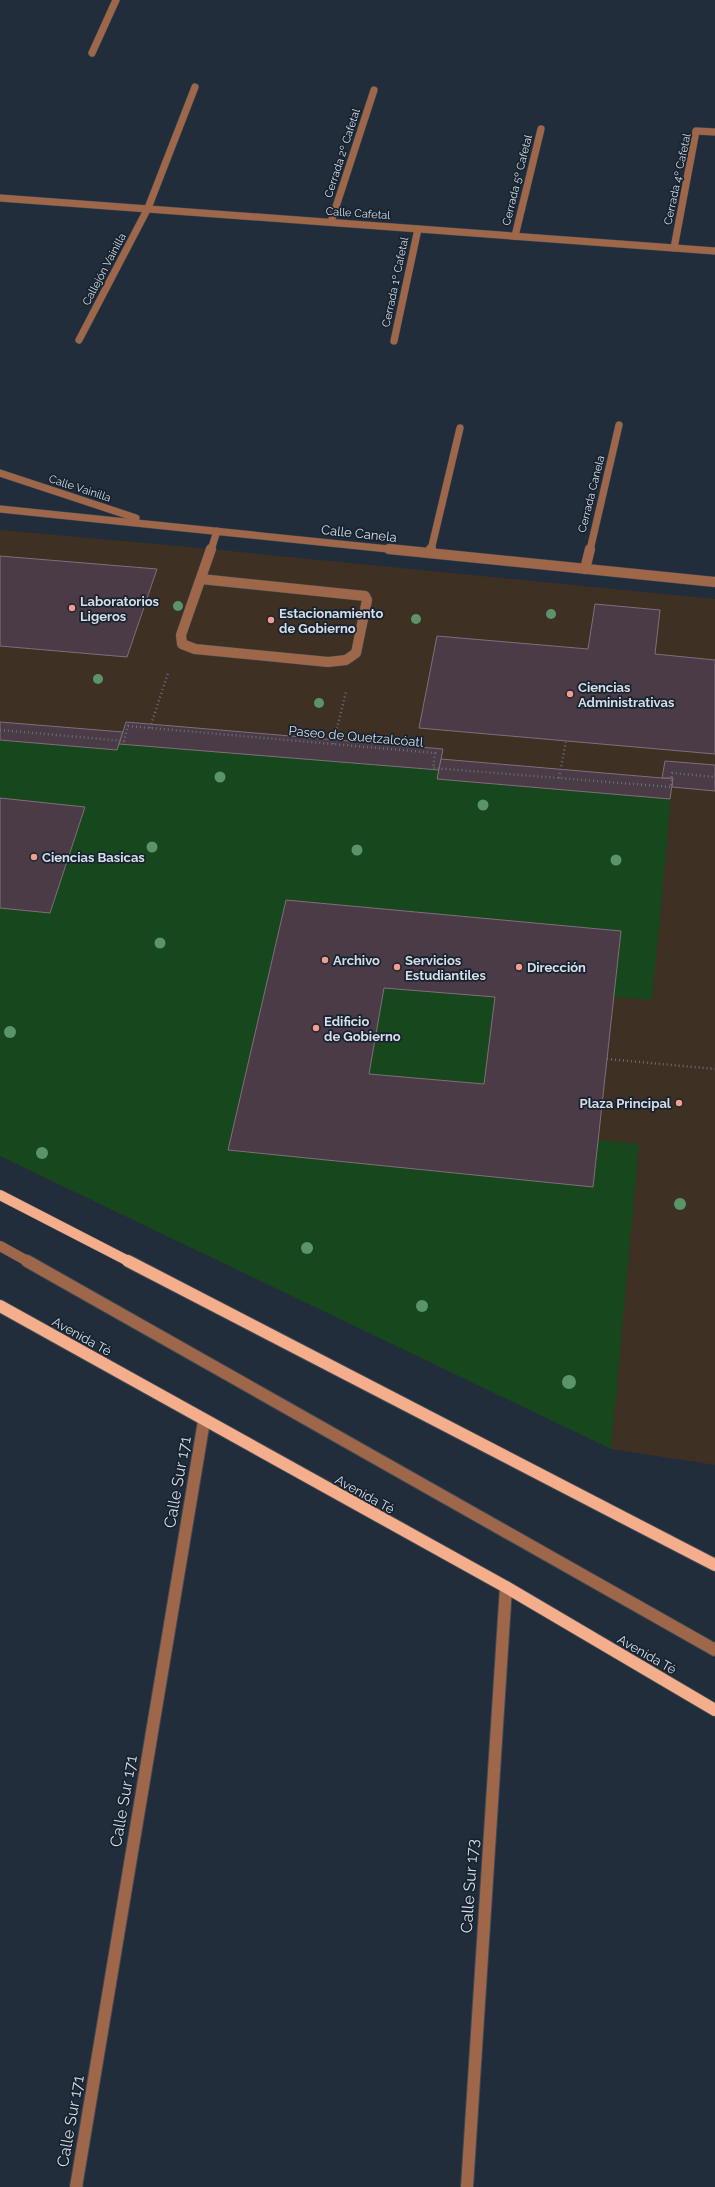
<svg xmlns="http://www.w3.org/2000/svg" width="715" height="2187" viewBox="0 0 715 2187" font-family="Raleway,sans-serif">
<rect width="100%" height="100%" fill="#212d3a"/>
<polygon fill="#3e3023" points="0,530 179,546 715,599 715,1465 611,1449 0,1156"/>
<g fill="#17471c">
<polygon points="0,735 672,787 652,1000 614,997 621,931 286,900 228,1150 593,1187 598,1140 639,1144 611,1449 0,1156 0,908 50,913 85,807 0,798"/>
<polygon points="384,988 495,997 484,1084 369,1074"/>
</g>
<g fill="#4a3b47" stroke="#806e7c" fill-rule="evenodd">
<polygon points="0,556 157,569 127,657 0,646"/>
<polygon points="595,604 660,610 655,654 715,660 715,754 419,728 437,636 588,649"/>
<polygon points="0,722 123,732 117,750 0,740"/>
<polygon points="126,722 443,749 439,770 119,744"/>
<polygon points="441,759 662,778 673,778 670,799 437,779"/>
<polygon points="665,761 715,765 715,791 672,787 673,778 662,778"/>
<polygon points="0,798 85,807 50,913 0,908"/>
<path d="M286,900L621,931L593,1187L228,1150ZM384,988L495,997L484,1084L369,1074Z"/>
</g>
<g fill="none" stroke-linecap="round" stroke-linejoin="round">
<g stroke="#3e4956" stroke-width="8">
<g id="minor-far2">
<polyline points="92,53 116,0"/>
<polyline points="0,198 715,251"/>
<polyline points="331,222 374,90"/>
<polyline points="515,236 541,129"/>
<polyline points="674,248 696,131 715,132"/>
<polyline points="79,340 148,208 195,87"/>
<polyline points="394,341 418,229"/>
<polyline points="0,473 136,518"/>
<polyline points="0,509 398,550"/>
<polyline points="211,550 217,531"/>
<polyline points="431,550 460,428"/>
<polyline points="590,550 619,425"/>
</g>
</g>
<g stroke="#3e4956" stroke-width="11">
<g id="minor-far1">
<polyline points="389,549 715,582"/>
<polyline points="430,553 431,549"/>
<polyline points="585,569 590,549"/>
<polyline points="201,579 365,596 367,600 356,653 346,660 328,662 195,649 182,644 181,635 211,549"/>
<polyline points="0,1246 29,1262"/>
</g>
</g>
<g stroke="#3e4956" stroke-width="14">
<g id="minor">
<polyline points="27,1261 715,1650"/>
<polyline points="76,2187 204,1421"/>
<polyline points="467,2187 506,1587"/>
</g>
</g>
<g stroke="#3e4956" stroke-width="11">
<polyline id="major-far1" points="0,1195 130,1262"/>
</g>
<g stroke="#3e4956" stroke-width="14">
<g id="major">
<polyline points="128,1261 715,1565"/>
<polyline points="0,1306 506,1587 715,1710"/>
</g>
</g>
<g stroke="#656f7a" stroke-width="2.5" stroke-dasharray="1 3" stroke-linecap="butt">
<polyline points="150,728 168,673"/>
<polyline points="0,730 124,741 128,726 435,753 433,768 671,787 672,773 715,777"/>
<polyline points="333,744 346,692"/>
<polyline points="559,778 566,741"/>
<polyline points="607,1059 715,1069"/>
</g>
<use href="#minor-far2" stroke="#9e674a" stroke-width="7"/>
<use href="#minor-far1" stroke="#9e674a" stroke-width="10"/>
<use href="#minor" stroke="#9e674a" stroke-width="12"/>
<use href="#major-far1" stroke="#f4ae8b" stroke-width="10"/>
<use href="#major" stroke="#f4ae8b" stroke-width="12"/>
</g>
<g fill="#5a9468">
<circle cx="178" cy="606" r="5"/>
<circle cx="551" cy="614" r="5"/>
<circle cx="416" cy="619" r="5"/>
<circle cx="98" cy="679" r="5"/>
<circle cx="319" cy="703" r="5"/>
<circle cx="220" cy="777" r="5.5"/>
<circle cx="483" cy="805" r="5.5"/>
<circle cx="152" cy="847" r="5.5"/>
<circle cx="357" cy="850" r="5.5"/>
<circle cx="616" cy="860" r="5.5"/>
<circle cx="160" cy="943" r="5.5"/>
<circle cx="10" cy="1032" r="6"/>
<circle cx="42" cy="1153" r="6"/>
<circle cx="680" cy="1204" r="6"/>
<circle cx="307" cy="1248" r="6"/>
<circle cx="422" cy="1306" r="6"/>
<circle cx="569" cy="1382" r="7"/>
</g>
<g fill="#f49d8b" stroke="#182330" stroke-width="1.5">
<circle cx="72" cy="608" r="4"/>
<circle cx="271" cy="620" r="4"/>
<circle cx="570" cy="694" r="4"/>
<circle cx="34" cy="857" r="4"/>
<circle cx="325" cy="960" r="4"/>
<circle cx="397" cy="967" r="4"/>
<circle cx="519" cy="967" r="4"/>
<circle cx="316" cy="1028" r="4"/>
<circle cx="679" cy="1103" r="4"/>
</g>
<g text-anchor="middle" stroke-width="3.5" stroke-linejoin="round" paint-order="stroke">
<g font-size="11" fill="#d7dee7" stroke="#182330">
<text transform="translate(342 153) rotate(-72)" y="4">Cerrada 2º Cafetal</text>
<text transform="translate(677 179) rotate(-78)" y="4">Cerrada 4º Cafetal</text>
<text transform="translate(517 180) rotate(-76)" y="4">Cerrada 5º Cafetal</text>
<text transform="translate(358 213) rotate(4)" y="4">Calle Cafetal</text>
<text transform="translate(104 269) rotate(-62)" y="4">Callejón Vainilla</text>
<text transform="translate(395 282) rotate(-78)" y="4">Cerrada 1º Cafetal</text>
<text transform="translate(80 488) rotate(18)" y="4">Calle Vainilla</text>
<text transform="translate(591 494) rotate(-76)" y="4">Cerrada Canela</text>
</g>
<g font-size="13" fill="#d7dee7" stroke="#182330">
<text transform="translate(359 533) rotate(6)" y="5">Calle Canela</text>
<text transform="translate(356 736) rotate(5)" y="5">Paseo de Quetzalcóatl</text>
<text transform="translate(82 1336) rotate(29)" y="5">Avenida Té</text>
<text transform="translate(365 1494) rotate(29)" y="5">Avenida Té</text>
<text transform="translate(647 1654) rotate(30)" y="5">Avenida Té</text>
</g>
<g font-size="13" font-weight="bold" fill="#d7dee7" stroke="#182330" text-anchor="start">
<text x="80" y="606">Laboratorios<tspan x="80" dy="15">Ligeros</tspan></text>
<text x="279" y="618">Estacionamiento<tspan x="279" dy="15">de Gobierno</tspan></text>
<text x="578" y="692">Ciencias<tspan x="578" dy="15">Administrativas</tspan></text>
<text x="42" y="862">Ciencias Basicas</text>
<text x="333" y="965">Archivo</text>
<text x="405" y="965">Servicios<tspan x="405" dy="15">Estudiantiles</tspan></text>
<text x="527" y="972">Dirección</text>
<text x="324" y="1026">Edificio<tspan x="324" dy="15">de Gobierno</tspan></text>
<text x="671" y="1108" text-anchor="end">Plaza Principal</text>
</g>
<g font-size="16" fill="#d7dee7" stroke="#182330">
<text transform="translate(177 1482) rotate(-80)" y="6">Calle Sur 171</text>
<text transform="translate(123 1801) rotate(-80)" y="6">Calle Sur 171</text>
<text transform="translate(469 1886) rotate(-86)" y="6">Calle Sur 173</text>
<text transform="translate(70 2121) rotate(-80)" y="6">Calle Sur 171</text>
</g>
</g>
</svg>
